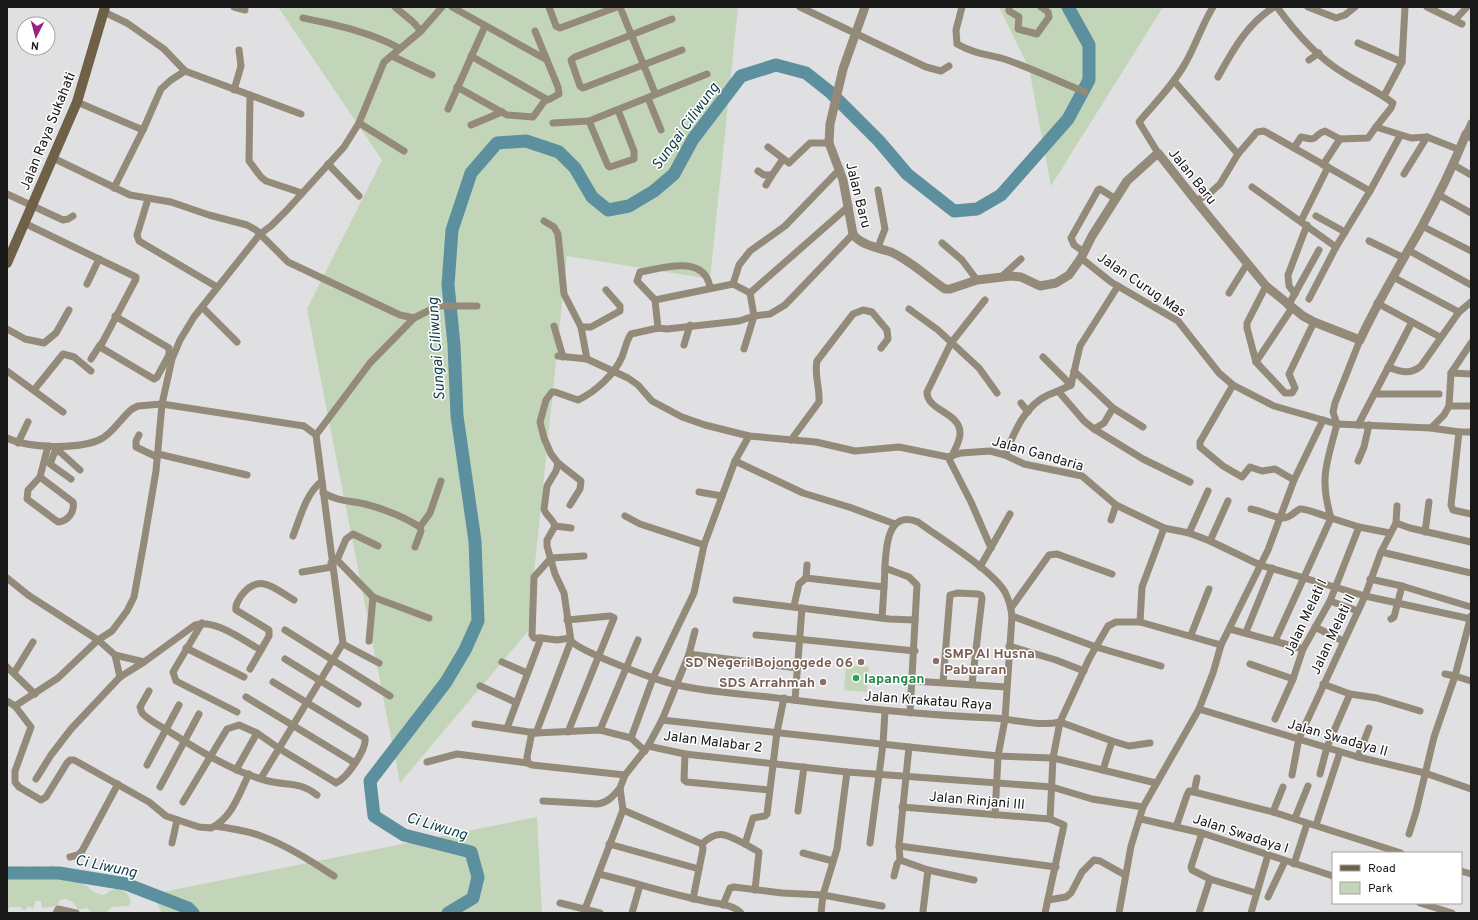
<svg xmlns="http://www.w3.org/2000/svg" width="1478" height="920" viewBox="0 0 1478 920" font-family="Overpass,sans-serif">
<rect width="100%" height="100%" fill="#e0e0e2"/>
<g fill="#c3d5b8">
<polygon points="278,7 738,7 710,279 567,256 528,631 400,783 307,309 382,160"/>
<polygon points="999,7 1163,7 1051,186 1029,68"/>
<polygon points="846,665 869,667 867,692 844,690"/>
<polygon points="537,817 542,913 162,913 153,894"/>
<path d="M53,865L62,870L78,871L84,876V885H86C92,891 94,893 103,895C107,894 108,891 112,890C121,886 130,894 131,903L128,906L112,907L106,913H92L87,908L78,910L74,903L66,899L60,900L57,906L42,908L41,901H36L33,909L29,906L24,911L20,907H10L7,913V867L18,866L27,871L36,866L46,868Z"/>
</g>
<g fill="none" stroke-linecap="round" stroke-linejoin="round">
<g stroke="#5c909e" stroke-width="13">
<polyline points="7,873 59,873 126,884 188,908 193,913"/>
<polyline points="448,913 473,898 478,877 471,852 404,835 374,816 370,781 446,682 465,650 478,621 475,541 457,416 454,345 448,285 452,230 471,173 497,143 526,141 559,152 575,168 592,197 608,210 629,206 654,191 674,174 693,139 741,76 776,65 806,73 830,92 879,141 907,174 954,211 977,209 1001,195 1068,119 1089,80 1089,45 1068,7"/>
</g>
<g stroke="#938a79" stroke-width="7">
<polyline points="234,7 245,10"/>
<polyline points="395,7 413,22 421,31"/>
<polyline points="452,7 547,60"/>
<polyline points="549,7 556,26 560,28 617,7"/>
<polyline points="620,7 655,93"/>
<polyline points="800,7 926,67 941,71 949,66"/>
<path d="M962,7L956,30L957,44C973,53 984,54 1001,58C1030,67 1057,81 1085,92"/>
<polyline points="1009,7 1009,11 1019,17 1018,29 1037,34 1049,17 1048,12 1041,7"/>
<path d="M1277,7C1295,32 1318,58 1345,74C1361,84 1377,91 1393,103L1391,108L1376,127"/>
<polyline points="1308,7 1336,18 1345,15 1355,7"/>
<polyline points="1427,7 1462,24"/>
<polyline points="104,12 127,23 164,49 185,71 301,114"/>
<path d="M303,18C336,25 370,32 399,48"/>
<polyline points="672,19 575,57 571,60 580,86 583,88 682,50"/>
<polyline points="1455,20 1467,7"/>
<polyline points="1358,43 1402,62"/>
<polyline points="392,56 432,75"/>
<polyline points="471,56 548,100 559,94 558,87 535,31"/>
<polyline points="1309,60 1319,53"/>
<path d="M1218,77C1233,50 1247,24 1274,7"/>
<polyline points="1174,81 1238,154"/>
<polyline points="457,87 507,115 533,117 546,99"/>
<polyline points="234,90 241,66 239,50"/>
<polyline points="250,95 249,161 261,177 266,181 302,193"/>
<polyline points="1384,96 1402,62 1405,7"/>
<polyline points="648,98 661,130"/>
<polyline points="77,102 143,130"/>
<polyline points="448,109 485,26"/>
<polyline points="589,121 608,166 610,167 634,159 634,151 618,110"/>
<polyline points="359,123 404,151"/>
<polyline points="553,123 589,121 707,74"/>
<polyline points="471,125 502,112"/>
<polyline points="1466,134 1471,123"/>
<polyline points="768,147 789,163 810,143 829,143"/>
<path d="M1294,148L1301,137C1322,142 1310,136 1325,131L1340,139"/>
<path d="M1158,153L1139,122C1155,103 1174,84 1186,62C1196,44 1202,25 1213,7"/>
<polyline points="53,158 130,195 171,202 209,215 247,225 256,230 288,262 400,315 414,318 438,306 477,306"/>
<polyline points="328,164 359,196"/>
<polyline points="1323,165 1340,139 1368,138 1376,127 1411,138 1427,137 1460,150"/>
<polyline points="1454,165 1471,175"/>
<polyline points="758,171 764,175 772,175 783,159"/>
<polyline points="1404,174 1427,137"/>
<polyline points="766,185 772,175"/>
<polyline points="1252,187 1336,247"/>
<polyline points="114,188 143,130 161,89 171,80 185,71"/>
<polyline points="7,194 63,220 68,219 73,216"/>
<polyline points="1439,195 1471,213"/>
<polyline points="148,199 137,235 139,241 217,287"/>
<polyline points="1196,201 1210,193 1220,184 1238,154 1257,132 1264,131 1370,191"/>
<polyline points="1316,216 1345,232"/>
<polyline points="544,221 554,227 558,234 564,294 581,327 587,359"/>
<polyline points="1301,221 1328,167"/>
<polyline points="24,223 136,277 136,279 100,347 154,379 157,377 169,355 169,348 115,316"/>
<polyline points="1422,226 1471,251"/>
<path d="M853,234L785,305L770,314L754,316L739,321L667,329L658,328L631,334C626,341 625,350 622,357C614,375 595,392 578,400L555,392H552L546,400L540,422L544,438L551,454L558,463L556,471L547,486L544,509C546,516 553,519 555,526L547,540V546L555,574L564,593L571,641C583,653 658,681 677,685C712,693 749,694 785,699C855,708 923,715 993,718C1014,719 1039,727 1060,722"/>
<polyline points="1369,241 1404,258"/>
<polyline points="942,243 962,260 977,280"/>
<polyline points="878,247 885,229 878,190"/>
<polyline points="1408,250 1471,285"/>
<polyline points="1084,252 1074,245 1071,238 1098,190 1100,189 1116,199"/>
<polyline points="1081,258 1111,282 1178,321 1219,373 1233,385 1274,406 1337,424"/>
<polyline points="1393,277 1459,312"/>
<polyline points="1000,278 1021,259"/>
<polyline points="87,284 99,259"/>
<polyline points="733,284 739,265 750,251 785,226 840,169"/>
<polyline points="1266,286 1247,323 1247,328 1256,362 1285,393 1292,393 1295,388 1289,374 1314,322"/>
<polyline points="1229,293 1247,264"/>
<polyline points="1295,294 1289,286 1288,275 1307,225"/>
<polyline points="1309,299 1336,247 1370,191 1400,136"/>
<path d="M655,300L637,281L640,272C663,268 704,254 710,287"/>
<polyline points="1377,303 1440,337"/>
<polyline points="1288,306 1319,250"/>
<polyline points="202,307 237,342"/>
<polyline points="909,309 938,330 979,368 997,393"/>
<polyline points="554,326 563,357"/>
<polyline points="581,327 591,327 620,311 620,306 606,290"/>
<polyline points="658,328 655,300 733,284 750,293"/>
<polyline points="7,329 25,339 44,343 56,333 69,310"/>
<polyline points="684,345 690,325"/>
<polyline points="744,349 754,316 750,293 849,206"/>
<polyline points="558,356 587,359 628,378 638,385 652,401 682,417 705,425 749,436 816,442 855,451 899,447 948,457 961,453 990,451 1005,455 1024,464 1082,476 1116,505 1164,528 1189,533 1210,541 1260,565 1365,596 1471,619"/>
<polyline points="1043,357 1071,385"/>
<polyline points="91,359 100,345"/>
<polyline points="1256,362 1292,308"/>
<path d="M1388,367C1400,372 1410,375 1421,366L1459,312L1471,302"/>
<polyline points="7,371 63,412"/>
<polyline points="1074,371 1113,408 1104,423 1094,429 1143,459 1190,482"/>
<polyline points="1451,373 1471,374"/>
<polyline points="1233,385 1200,442 1200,447 1223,466 1242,477 1250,467 1262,471 1275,469 1294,480"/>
<polyline points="34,390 63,354 74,357 91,371"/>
<polyline points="1059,392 1084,421 1094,429"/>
<polyline points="1375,394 1439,394"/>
<polyline points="1021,403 1028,412"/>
<polyline points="1449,406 1451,373 1471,343"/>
<polyline points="1113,408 1143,427"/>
<polyline points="1337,424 1333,412 1335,403 1360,340"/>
<polyline points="1358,425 1412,322"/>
<polyline points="1431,428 1459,432 1451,505 1453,510 1471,514"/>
<polyline points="1459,432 1471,432"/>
<polyline points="139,435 136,441 136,447 157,457"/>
<polyline points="316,435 370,363 414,318"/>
<path d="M7,438C28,448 79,450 101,439C113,433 121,418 132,409L138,406L162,404L304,426L316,435L343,643L261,778"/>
<path d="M791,440L819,402C820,388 814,374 817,361L853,314L863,310L872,312L887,330L888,339L881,348"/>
<polyline points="18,443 28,422"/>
<polyline points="158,454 247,475"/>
<path d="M1005,455C1014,433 1024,406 1048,395C1056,392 1063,389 1071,385L1080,346L1118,286"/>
<path d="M952,456C955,449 961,439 960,432C959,412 927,411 927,392L951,343L985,300"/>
<polyline points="948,457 971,502 991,548"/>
<polyline points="735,461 803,493 849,507 895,524"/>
<polyline points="1358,461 1364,447 1369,425"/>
<polyline points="558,463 581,481 580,489 570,505"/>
<path d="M40,477L28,490L27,499L58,522C68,521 75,512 73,502L40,477L48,446"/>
<polyline points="71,479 50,464 55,451 60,452 80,470"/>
<polyline points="699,492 722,496"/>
<path d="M323,493C341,502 348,500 365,504C384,509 404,517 420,527L421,531L415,547"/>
<path d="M1251,509C1261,511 1274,517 1281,518C1292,518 1293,512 1300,509C1305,508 1325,516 1331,518L1275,641"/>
<polyline points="625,516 640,524 704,545"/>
<polyline points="1111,520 1116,505"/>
<polyline points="1396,523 1410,528 1471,542"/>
<polyline points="555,526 571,528"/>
<polyline points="420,527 430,513 441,481"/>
<polyline points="1425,532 1429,502"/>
<polyline points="1189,533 1208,491"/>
<path d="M1390,533L1359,527L1331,518C1319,477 1327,463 1337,424L1431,428L1444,415L1449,406H1471"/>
<path d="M293,536C300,518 306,493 322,481"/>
<polyline points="1210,541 1228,501"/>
<polyline points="1381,552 1471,573"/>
<polyline points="337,560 346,539 353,534 378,546"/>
<polyline points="331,563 337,560 342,565 373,597 429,618"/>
<polyline points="980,567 1010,514"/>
<polyline points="885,568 909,577 917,585 910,713"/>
<polyline points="302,572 332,567"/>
<polyline points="7,578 28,595 98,640 115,655 144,662"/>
<polyline points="806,578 807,565"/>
<polyline points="1370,579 1402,586"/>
<path d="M884,587C886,565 881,507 918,522C941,539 992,570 1005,592C1009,600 1011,607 1012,616L1005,719L998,756L995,815"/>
<polyline points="736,600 889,619 915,620"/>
<polyline points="1330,601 1358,611"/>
<polyline points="794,606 799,584 806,578 884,587 882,618"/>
<polyline points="1011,608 1049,555 1057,554 1112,574"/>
<polyline points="1012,616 1096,647 1161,666"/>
<polyline points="1391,619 1394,617 1402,586 1471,607"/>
<polyline points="567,620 610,616 614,618 568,732"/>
<polyline points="1140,622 1142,587 1164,528"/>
<polyline points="202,623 173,672 176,681 237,712"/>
<polyline points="1315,627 1343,641"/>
<polyline points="1230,629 1303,649"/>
<polyline points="285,630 390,696"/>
<polyline points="1246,632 1272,568"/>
<polyline points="756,635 915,651"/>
<polyline points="1191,635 1209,589"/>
<polyline points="541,638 557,640 570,638"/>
<polyline points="369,641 373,597"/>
<polyline points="343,644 379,663"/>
<polyline points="1009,646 1056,660 1084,671"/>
<polyline points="186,648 244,677"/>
<polyline points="689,654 797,668"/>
<polyline points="115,655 120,677"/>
<polyline points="285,659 358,704"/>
<polyline points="502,662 527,673"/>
<polyline points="1250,664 1293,679"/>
<polyline points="7,667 35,694"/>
<path d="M250,669L269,636V630L236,610C235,605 238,601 241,596C259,572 274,588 294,600"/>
<polyline points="14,673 33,642"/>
<polyline points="1445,674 1455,676 1471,616"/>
<polyline points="913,681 1006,687"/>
<polyline points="943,682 950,595 957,593 978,594 981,595 982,598 972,684"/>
<polyline points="1323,684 1350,694 1377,698 1420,711"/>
<polyline points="480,686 515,702"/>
<path d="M149,691L140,707L142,713C149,721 161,726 170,732C200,751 233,772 268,781C288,786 299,781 317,795"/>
<polyline points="246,697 355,763"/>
<polyline points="795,700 802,608"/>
<path d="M7,701L15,706L31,727L15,771V782L19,787L41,800L46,797L67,763L70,760H74L149,802L166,816L199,827L211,828C232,818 239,794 249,774"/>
<polyline points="15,706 58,678 98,640 112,631 127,611 134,597 144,542 156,471 162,404 172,359 180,340 194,317 260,234 271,226 287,210 344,147 359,123 384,62 421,31 442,7"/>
<polyline points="1199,709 1358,757 1425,773 1471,789"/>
<polyline points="1275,719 1293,679 1303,649 1330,601 1359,527"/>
<polyline points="662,720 909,747 998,756 1053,758 1156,783"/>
<polyline points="1060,722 1112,741 1103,770"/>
<polyline points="475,724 536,733 600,730 631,738 645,751"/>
<polyline points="507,728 541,638 534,638 532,635 534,577 551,558 584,556"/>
<polyline points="600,730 638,640"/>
<polyline points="532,732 527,757 528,763 532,765 625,775"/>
<polyline points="536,733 571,641"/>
<polyline points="631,738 653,678 694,593 704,545 735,461 749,436"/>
<polyline points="1112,741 1129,746 1150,743"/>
<polyline points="648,746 685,754 847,772 1052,787 1092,799 1143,807"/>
<polyline points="685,754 684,780 687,782 769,790"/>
<polyline points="1358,757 1369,728"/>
<polyline points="427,762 457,754 528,763"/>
<polyline points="147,765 179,705"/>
<polyline points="236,770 257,733"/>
<polyline points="1320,774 1327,747 1350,694"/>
<polyline points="1292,775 1299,738 1365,596 1381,552 1396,523 1397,506"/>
<path d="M36,779L51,755L71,729L120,677L144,662L195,625C214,618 244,641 261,650"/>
<polyline points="160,787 199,714"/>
<polyline points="1194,792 1197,778"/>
<path d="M543,801L597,804C608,803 613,796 620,788"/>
<path d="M183,802L227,729L239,725L257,733L280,749L333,781L336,783C347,778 367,749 365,738L273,682"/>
<polyline points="902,807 1050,819 1064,825 1045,913"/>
<polyline points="623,810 702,844 703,849 693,899"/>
<polyline points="798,811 804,767"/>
<polyline points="1273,812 1283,787"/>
<polyline points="1295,818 1308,786"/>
<polyline points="1050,819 1053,758 1060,722 1089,659 1108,626 1116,622 1140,622 1221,645 1268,550 1294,480 1323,420"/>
<polyline points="1141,819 1202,833 1333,876"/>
<polyline points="1316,825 1340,752"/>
<path d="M216,826C231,829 246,830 261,836C286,845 311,861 334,876"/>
<polyline points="1176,827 1187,795 1189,791 1194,792 1273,812 1401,853"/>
<polyline points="1202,833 1191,867 1192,870 1210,879 1256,893"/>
<polyline points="1409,834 1416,812 1434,737 1455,676 1471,681"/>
<polyline points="172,843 177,820"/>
<polyline points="870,843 883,744 885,711"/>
<polyline points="609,844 699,869"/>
<path d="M702,844C718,828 727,835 745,844"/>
<polyline points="899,846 1056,867"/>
<polyline points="803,853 833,861"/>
<polyline points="70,857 78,855 82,851 118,784"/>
<polyline points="900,860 928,870 974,880"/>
<polyline points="1294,864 1307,824"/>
<polyline points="1461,871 1471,874"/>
<path d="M599,874C636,883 672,895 709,902C719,904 734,905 741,913"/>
<polyline points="894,876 897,864 900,860 899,846 909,747"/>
<polyline points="755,890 759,852 745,844 753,818 765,816 767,814 777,732 784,698"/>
<polyline points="1268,897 1285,861"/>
<polyline points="1048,900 1066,897 1071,893 1082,872 1094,860 1100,861 1125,875"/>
<polyline points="560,903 600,913"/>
<polyline points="1420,903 1452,913"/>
<polyline points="723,905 730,888 734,887 782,893 823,895 882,906"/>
<polyline points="585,909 623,810 620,788 625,775 648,746 662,720 689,654 695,631"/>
<polyline points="923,911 928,870"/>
<polyline points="56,913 58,909 76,913"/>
<polyline points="632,913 640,885"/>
<polyline points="821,913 823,895 837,849 847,772"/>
<polyline points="1119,913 1131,846 1143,807 1199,709 1213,673 1221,645"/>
<polyline points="1199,913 1210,879"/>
<polyline points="1251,913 1268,855"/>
</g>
<path stroke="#938a79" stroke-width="9" d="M865,7L843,69L830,124L829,143L843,180L853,234C860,245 879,248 891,252C911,261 927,277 945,289H950L977,280L1011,276L1021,277L1040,286L1056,283L1069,275L1081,258L1092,236L1127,181L1158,153L1196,201L1266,286L1303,316L1314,322L1360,340C1378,301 1400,265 1421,228C1438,197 1453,166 1466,134L1471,137"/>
<polyline stroke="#6e6148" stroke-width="10" points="7,263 77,102 105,7"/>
</g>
<g fill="#8d6e63" stroke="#fff" stroke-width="1.5">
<circle cx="936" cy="661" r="4"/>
<circle cx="861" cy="662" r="4"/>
<circle cx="823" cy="682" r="4"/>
</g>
<circle fill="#2e9e5b" stroke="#fff" stroke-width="1.5" cx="856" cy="678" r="4"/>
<g text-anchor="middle" stroke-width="3" stroke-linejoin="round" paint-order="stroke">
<g font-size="14" fill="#181819" stroke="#fff">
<text transform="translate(47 131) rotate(-68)" y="5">Jalan Raya Sukahati</text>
<text transform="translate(1193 176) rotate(51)" y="5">Jalan Baru</text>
<text transform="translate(859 195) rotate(76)" y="5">Jalan Baru</text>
<text transform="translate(1142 284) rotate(34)" y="5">Jalan Curug Mas</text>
<text transform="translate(1038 453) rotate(16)" y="5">Jalan Gandaria</text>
<text transform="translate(1305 617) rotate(-65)" y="5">Jalan Melati I</text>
<text transform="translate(1332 634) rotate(-65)" y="5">Jalan Melati II</text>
<text transform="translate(928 700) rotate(4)" y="5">Jalan Krakatau Raya</text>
<text transform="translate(1338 737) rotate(16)" y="5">Jalan Swadaya II</text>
<text transform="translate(713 741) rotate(7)" y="5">Jalan Malabar 2</text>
<text transform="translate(977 800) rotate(5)" y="5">Jalan Rinjani III</text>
<text transform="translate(1241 833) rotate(18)" y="5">Jalan Swadaya I</text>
</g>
<g font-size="14" font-weight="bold" fill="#785e54" stroke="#fff" text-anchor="end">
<text x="944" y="658" text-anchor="start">SMP Al Husna<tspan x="944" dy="16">Pabuaran</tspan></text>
<text x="853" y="667">SD Negeri Bojonggede 06</text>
<text x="815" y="687">SDS Arrahmah</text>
</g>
<g font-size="14" font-weight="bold" fill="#27864d" stroke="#fff" text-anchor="start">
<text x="864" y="683">lapangan</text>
</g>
<g font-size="15" font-style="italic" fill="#0c3e49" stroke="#fff">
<text transform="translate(685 126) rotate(-54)" y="5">Sungai Ciliwung</text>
<text transform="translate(436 349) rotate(-94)" y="5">Sungai Ciliwung</text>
<text transform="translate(437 826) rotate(17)" y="5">Ci Liwung</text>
<text transform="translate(106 866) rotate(12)" y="5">Ci Liwung</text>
</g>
</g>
<rect width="1478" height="920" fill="none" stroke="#181819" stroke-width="16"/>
<rect x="1332" y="852" width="130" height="52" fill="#ffffff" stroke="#a3a3a3"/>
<rect x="1340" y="865" width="20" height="6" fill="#6e6148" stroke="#a3a3a3"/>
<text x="1368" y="872" font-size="12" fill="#181819">Road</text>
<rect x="1340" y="882" width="20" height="12" fill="#c3d5b8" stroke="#a3a3a3"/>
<text x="1368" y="892" font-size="12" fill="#181819">Park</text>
<g transform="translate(36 36) rotate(186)"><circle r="19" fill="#ffffff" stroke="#a3a3a3"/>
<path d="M0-3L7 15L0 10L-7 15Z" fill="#962482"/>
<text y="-6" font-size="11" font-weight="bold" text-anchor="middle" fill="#181819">N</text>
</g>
</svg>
